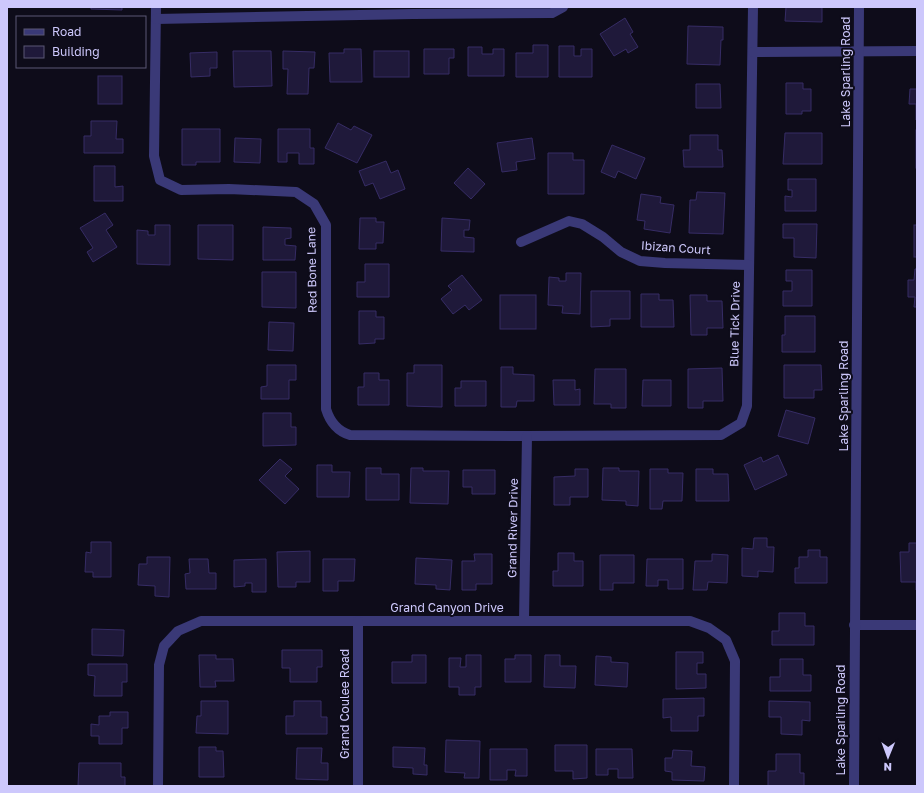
<svg xmlns="http://www.w3.org/2000/svg" width="924" height="793" viewBox="0 0 924 793" font-family="'Golos Text',sans-serif">
<rect width="100%" height="100%" fill="#0e0c1a"/>
<g fill="#1f193a" stroke="#362c65">
<polygon points="91,7 122,7 122,10 91,9"/>
<polygon points="786,7 822,7 822,22 785,21"/>
<polygon points="625,18 633,32 630,34 638,47 628,53 626,49 614,56 600,34"/>
<polygon points="688,26 723,27 723,40 721,40 720,65 687,64"/>
<polygon points="533,45 548,45 548,77 516,77 516,53 533,53"/>
<polygon points="559,46 574,46 574,56 581,56 581,49 592,49 592,77 559,77"/>
<polygon points="468,47 482,47 482,54 493,54 493,49 504,49 504,76 468,76"/>
<polygon points="344,49 361,49 362,82 330,82 329,53 344,53"/>
<polygon points="424,49 454,49 454,58 449,58 449,74 424,74"/>
<polygon points="233,51 271,51 272,86 234,87"/>
<polygon points="283,51 315,52 314,68 309,68 308,94 287,94 288,69 283,69"/>
<rect x="374" y="51" width="35" height="26"/>
<polygon points="217,52 217,68 210,68 210,76 191,77 190,53"/>
<rect x="98" y="76" width="24" height="28"/>
<polygon points="786,83 803,83 803,89 811,89 811,111 802,111 802,114 786,114"/>
<polygon points="696,84 720,84 721,108 696,108"/>
<polygon points="910,89 917,89 917,120 916,120 916,104 909,104"/>
<polygon points="91,121 117,121 116,139 123,139 123,153 84,153 84,136 91,136"/>
<polygon points="338,123 351,130 354,126 372,135 357,163 325,148"/>
<polygon points="182,129 220,129 220,162 196,162 196,165 182,165"/>
<polygon points="278,129 310,129 310,148 314,148 314,164 299,164 299,153 287,153 287,162 278,162"/>
<rect x="916" y="130" width="1" height="38"/>
<polygon points="785,133 822,133 822,164 783,164"/>
<polygon points="690,135 718,135 718,150 722,150 723,167 684,167 683,150 690,150"/>
<polygon points="235,138 261,139 260,163 234,162"/>
<polygon points="532,138 535,159 516,162 517,170 502,172 497,143"/>
<polygon points="612,145 645,158 636,179 618,171 615,178 601,172"/>
<polygon points="548,153 573,153 573,160 584,160 584,194 548,194"/>
<polygon points="386,161 391,173 398,170 405,189 380,199 373,183 365,186 359,171"/>
<polygon points="94,166 115,166 115,187 123,186 123,201 94,201"/>
<polygon points="468,168 485,184 471,199 454,183"/>
<polygon points="788,179 816,179 816,211 785,211 785,196 792,197 792,190 788,190"/>
<polygon points="697,192 725,193 723,234 689,233 690,200 696,200"/>
<polygon points="641,194 661,197 660,203 674,205 670,233 644,229 645,221 637,220"/>
<polygon points="105,213 113,225 106,230 117,247 93,262 87,252 93,248 80,228"/>
<polygon points="360,218 376,218 376,222 384,222 383,243 376,243 376,249 359,249"/>
<polygon points="442,218 470,220 469,230 464,230 464,237 474,238 474,252 441,251"/>
<polygon points="783,224 817,224 816,258 794,257 794,238 783,238"/>
<polygon points="155,225 170,225 170,265 137,264 137,230 148,231 148,235 155,235"/>
<polygon points="198,225 233,225 233,260 198,259"/>
<rect x="914" y="225" width="3" height="32"/>
<polygon points="263,227 291,228 291,238 285,239 285,245 296,246 295,260 263,260"/>
<polygon points="365,264 389,264 389,297 357,297 357,282 365,282"/>
<polygon points="915,269 917,269 917,307 914,307 915,297 908,297 908,280 914,280"/>
<polygon points="786,270 812,270 812,306 783,306 783,291 792,291 792,281 786,281"/>
<polygon points="262,272 296,272 296,308 262,307"/>
<polygon points="566,273 581,273 580,314 562,313 563,306 548,305 549,277 559,278 559,281 566,281"/>
<polygon points="462,275 482,300 469,310 465,305 453,314 441,299 452,290 448,286"/>
<polygon points="591,291 630,291 630,319 610,319 610,326 591,327"/>
<polygon points="641,294 659,294 659,300 673,300 674,327 641,327"/>
<rect x="500" y="295" width="36" height="34"/>
<polygon points="690,295 707,295 707,301 722,301 723,328 707,328 707,335 691,335"/>
<polygon points="359,311 376,311 376,317 384,317 384,339 375,339 375,343 359,344"/>
<polygon points="785,316 815,316 815,352 782,352 782,335 785,335"/>
<polygon points="269,322 294,323 293,351 268,350"/>
<polygon points="267,365 296,365 296,380 289,380 289,399 261,399 261,387 267,386"/>
<polygon points="414,365 442,365 442,407 407,406 407,373 414,373"/>
<polygon points="784,365 821,365 822,390 814,390 814,398 784,398"/>
<polygon points="501,367 513,367 513,374 534,375 534,401 517,401 516,407 501,407"/>
<polygon points="722,368 723,401 703,401 703,408 688,408 688,369"/>
<polygon points="595,369 626,369 626,408 611,408 611,404 594,404"/>
<polygon points="364,373 379,373 379,380 389,380 389,405 358,405 358,387 364,387"/>
<polygon points="553,380 575,380 575,390 580,389 580,405 554,405"/>
<polygon points="643,380 671,380 671,406 642,406"/>
<polygon points="461,381 486,381 486,406 455,406 455,388 461,388"/>
<polygon points="786,410 815,418 808,444 778,436"/>
<polygon points="263,413 291,413 291,427 296,427 296,445 263,446"/>
<polygon points="778,455 787,475 755,490 744,465 761,457 763,462"/>
<polygon points="280,459 292,469 285,476 299,489 285,504 259,480"/>
<polygon points="317,465 332,465 332,472 350,472 349,497 317,497"/>
<polygon points="366,468 381,468 381,474 399,474 399,500 366,500"/>
<polygon points="411,468 423,468 423,471 449,471 448,504 410,503"/>
<polygon points="603,468 619,468 619,471 639,471 638,506 626,505 626,501 602,500"/>
<polygon points="575,469 588,469 588,497 570,497 570,505 554,505 554,477 575,476"/>
<polygon points="650,469 668,469 668,473 683,473 682,501 663,501 662,509 650,509"/>
<polygon points="696,469 713,469 713,474 728,474 729,501 696,501"/>
<polygon points="463,470 495,470 495,494 472,494 472,487 463,487"/>
<polygon points="754,538 767,538 767,547 774,547 773,572 758,571 758,577 742,576 742,548 753,549"/>
<polygon points="91,542 111,542 111,577 93,577 93,572 85,572 86,552 91,553"/>
<polygon points="909,543 917,543 917,590 916,590 916,582 901,582 900,552 909,552"/>
<polygon points="808,550 820,550 820,557 827,557 827,583 795,583 795,568 799,568 799,557 808,557"/>
<polygon points="310,551 310,582 296,582 296,587 278,587 277,552"/>
<polygon points="558,553 574,553 574,561 583,561 583,586 553,586 553,571 558,571"/>
<polygon points="474,554 492,554 492,584 476,584 476,590 462,590 462,561 475,561"/>
<polygon points="712,554 728,555 727,583 708,582 707,590 693,590 695,561 712,561"/>
<polygon points="600,555 634,555 634,583 613,583 613,590 600,590"/>
<polygon points="147,557 170,557 169,597 155,596 155,586 138,585 139,564 147,564"/>
<polygon points="416,558 452,560 450,590 436,589 436,585 415,584"/>
<polygon points="189,559 208,559 209,573 216,573 216,589 186,589 185,574 190,573"/>
<polygon points="266,559 266,592 252,592 252,583 245,583 245,586 234,587 234,560"/>
<polygon points="323,559 355,559 354,581 338,581 338,591 323,591"/>
<polygon points="647,559 683,559 683,589 668,589 668,580 658,580 658,586 646,586"/>
<polygon points="779,613 805,613 805,626 814,626 814,645 772,645 772,631 779,631"/>
<polygon points="92,629 124,630 123,656 92,655"/>
<polygon points="282,650 322,650 322,667 317,667 317,682 290,682 290,668 282,668"/>
<polygon points="676,652 703,652 703,663 697,663 697,674 706,674 706,688 676,689"/>
<polygon points="199,655 216,655 216,659 233,659 234,681 215,681 216,687 200,687"/>
<polygon points="412,655 426,655 426,683 392,683 392,662 412,662"/>
<polygon points="466,655 481,655 481,687 475,687 475,695 459,695 459,687 449,687 449,658 461,658 460,667 466,667"/>
<polygon points="515,655 531,655 531,682 505,682 505,659 515,659"/>
<polygon points="545,655 560,655 560,666 576,666 575,688 544,687"/>
<polygon points="596,656 611,657 611,662 628,663 627,687 595,685"/>
<polygon points="780,659 803,659 803,675 811,675 811,691 770,691 770,677 780,677"/>
<polygon points="88,664 127,664 127,682 122,682 122,696 94,696 95,676 88,675"/>
<polygon points="704,698 704,716 698,716 698,731 671,731 671,717 663,718 663,699"/>
<polygon points="201,701 228,701 228,734 196,733 197,716 201,716"/>
<polygon points="294,701 321,701 321,717 327,717 327,734 286,734 286,716 294,716"/>
<polygon points="769,701 810,702 810,721 802,720 802,735 781,734 781,717 769,717"/>
<polygon points="110,712 128,712 128,728 122,728 122,744 99,744 99,736 91,736 91,724 99,725 99,716 110,716"/>
<polygon points="446,740 480,741 479,778 464,778 465,773 445,772"/>
<polygon points="555,745 587,745 587,778 573,779 573,771 555,771"/>
<polygon points="199,747 216,747 216,751 223,751 224,777 199,777"/>
<polygon points="393,747 425,748 424,765 427,765 427,775 413,774 413,768 393,767"/>
<polygon points="297,748 322,748 321,763 328,763 328,780 296,779"/>
<polygon points="490,749 527,749 527,776 515,776 516,770 507,770 507,780 490,780"/>
<polygon points="596,749 632,749 633,778 618,778 618,769 608,769 608,775 596,775"/>
<polygon points="673,750 692,751 691,766 705,767 704,781 672,780 672,772 665,771 665,758 672,758"/>
<polygon points="776,754 800,754 800,773 804,773 804,786 768,786 768,771 776,771"/>
<polygon points="79,763 121,763 121,777 125,777 125,786 78,786"/>
</g>
<g fill="none" stroke-linecap="round" stroke-linejoin="round">
<g stroke="#3a3977" stroke-width="10">
<path d="M156,7L154,156L160,180L181,190L229,189L296,192L314,204L326,225V409C330,422 337,431 350,435L527,436L721,435L741,423L747,406L753,7"/>
<polyline points="156,19 413,14 552,13 563,7"/>
<polyline points="753,52 917,51"/>
<polyline points="521,242 569,221 582,224 603,237 621,252 640,261 665,263 749,265"/>
<polyline points="524,621 527,436"/>
<polyline points="854,625 917,625"/>
<polyline points="158,786 159,665 164,646 178,631 201,621 690,621 709,628 726,640 735,661 734,786"/>
<polyline points="358,786 358,621"/>
<polyline points="854,786 859,7"/>
</g>
</g>
<g text-anchor="middle" stroke-width="4" stroke-linejoin="round" paint-order="stroke">
<g font-size="12" fill="#cdc8fc" stroke="#0e0c1a">
<text transform="translate(846 72) rotate(-90)" y="4">Lake Sparling Road</text>
<text transform="translate(676 248) rotate(4)" y="4">Ibizan Court</text>
<text transform="translate(312 270) rotate(-91)" y="4">Red Bone Lane</text>
<text transform="translate(735 324) rotate(-89)" y="4">Blue Tick Drive</text>
<text transform="translate(844 396) rotate(-90)" y="4">Lake Sparling Road</text>
<text transform="translate(513 528) rotate(-89)" y="4">Grand River Drive</text>
<text x="447" y="612">Grand Canyon Drive</text>
<text transform="translate(345 704) rotate(-90)" y="4">Grand Coulee Road</text>
<text transform="translate(841 720) rotate(-90)" y="4">Lake Sparling Road</text>
</g>
</g>
<rect width="924" height="793" fill="none" stroke="#cdc8fc" stroke-width="16"/>
<rect x="16" y="16" width="130" height="52" fill="#0e0c1a" stroke="#5a5774"/>
<rect x="24" y="29" width="20" height="6" fill="#3a3977" stroke="#5a5774"/>
<text x="52" y="36" font-size="12" fill="#cdc8fc">Road</text>
<rect x="24" y="46" width="20" height="12" fill="#1f193a" stroke="#5a5774"/>
<text x="52" y="56" font-size="12" fill="#cdc8fc">Building</text>
<g transform="translate(888 757) rotate(181)" stroke="#0e0c1a" stroke-width="3" paint-order="stroke">
<path d="M0-3L7 15L0 10L-7 15Z" fill="#cdc8fc"/>
<text y="-6" font-size="11" font-weight="bold" text-anchor="middle" fill="#cdc8fc">N</text>
</g>
</svg>
